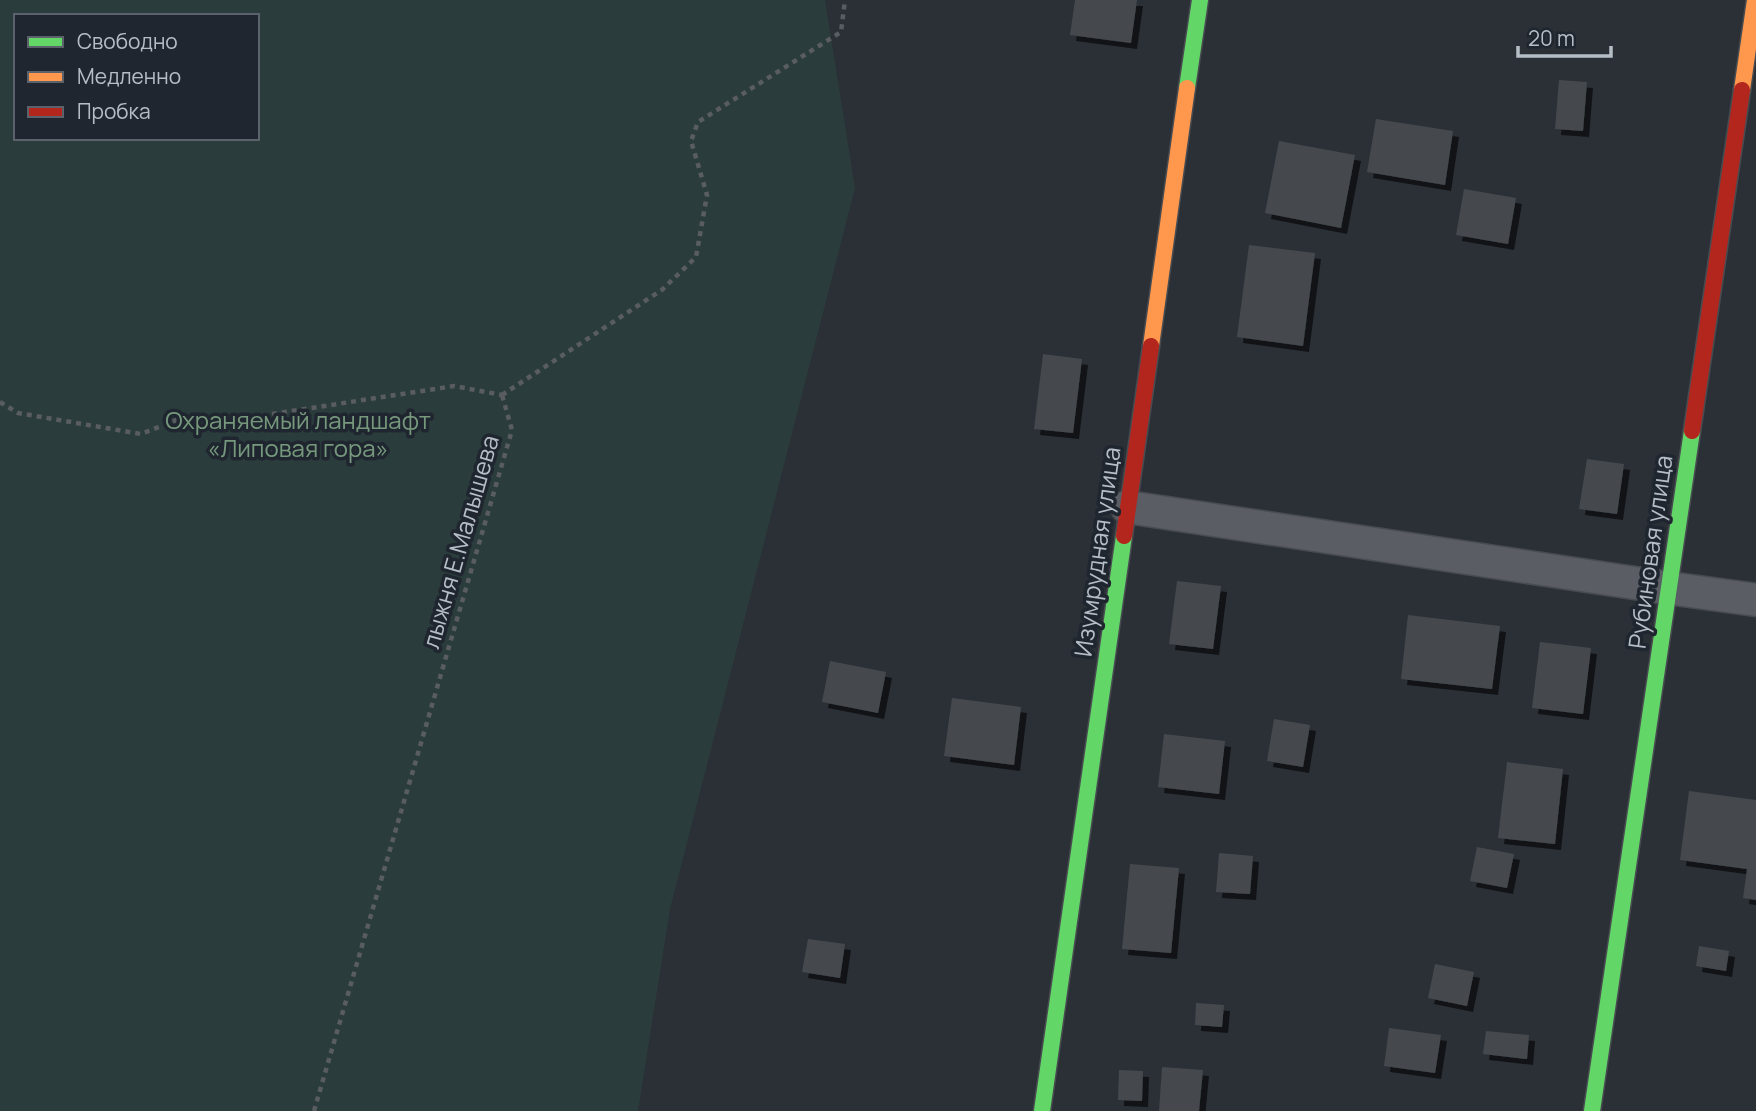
<svg xmlns="http://www.w3.org/2000/svg" width="1756" height="1111" viewBox="0 0 1756 1111" font-family="Manrope,sans-serif">
<defs>
<filter id="shadow"><feDropShadow dx="6" dy="6" stdDeviation="0" flood-color="#0009"/></filter>
</defs>
<rect width="100%" height="100%" fill="#2a3036"/>
<path fill="#2b3c3c" fill-rule="evenodd" d="M0,0H825L855,188L670,909L638,1111H0ZM16,16H257V138H16Z"/>
<g fill="#44494e" filter="url(#shadow)">
<polygon points="1075,0 1137,0 1131,43 1070,35"/>
<polygon points="1559,80 1587,82 1583,131 1555,129"/>
<polygon points="1376,119 1453,131 1445,185 1367,172"/>
<polygon points="1279,141 1355,155 1341,228 1265,213"/>
<polygon points="1464,189 1516,198 1508,244 1456,235"/>
<polygon points="1249,245 1315,253 1303,346 1237,337"/>
<polygon points="1043,354 1082,359 1073,433 1034,429"/>
<polygon points="1587,459 1624,464 1617,514 1579,509"/>
<polygon points="1177,581 1221,586 1213,649 1169,644"/>
<polygon points="1408,615 1500,626 1492,689 1401,679"/>
<polygon points="1540,642 1591,648 1583,714 1532,708"/>
<polygon points="830,661 886,672 878,713 822,702"/>
<polygon points="952,698 1021,707 1014,765 944,756"/>
<polygon points="1274,719 1310,725 1303,767 1267,761"/>
<polygon points="1164,734 1225,741 1219,794 1158,787"/>
<polygon points="1507,762 1563,769 1555,844 1498,838"/>
<polygon points="1689,791 1756,800 1756,900 1743,898 1747,869 1680,860"/>
<polygon points="1477,847 1514,854 1507,888 1470,881"/>
<polygon points="1219,853 1253,856 1250,894 1216,892"/>
<polygon points="1130,864 1179,868 1171,953 1122,949"/>
<polygon points="808,939 845,944 840,978 802,972"/>
<polygon points="1699,946 1729,951 1726,971 1696,966"/>
<polygon points="1435,964 1474,972 1467,1006 1428,998"/>
<polygon points="1196,1003 1224,1005 1222,1027 1195,1025"/>
<polygon points="1389,1028 1441,1035 1435,1073 1384,1066"/>
<polygon points="1486,1031 1529,1035 1527,1059 1483,1054"/>
<polygon points="1162,1067 1203,1070 1199,1111 1159,1111"/>
<polygon points="1119,1070 1143,1071 1142,1101 1118,1100"/>
</g>
<g fill="none" stroke-linecap="round" stroke-linejoin="round">
<g stroke="#484c51" stroke-width="35">
<polyline id="street" points="1127,507 1668,588 1756,600"/>
</g>
<g stroke="#484c51" stroke-width="19">
<g id="fast">
<polyline points="1187,88 1200,0"/>
<polyline points="1042,1111 1124,536"/>
<polyline points="1592,1111 1692,431"/>
</g>
</g>
<g stroke="#484c51" stroke-width="19">
<g id="slow">
<polyline points="1742,90 1755,0"/>
<polyline points="1151,346 1187,88"/>
</g>
</g>
<g stroke="#484c51" stroke-width="19">
<g id="jam">
<polyline points="1692,431 1742,90"/>
<polyline points="1124,536 1151,346"/>
</g>
</g>
<g stroke="#595d61" stroke-width="4.5" stroke-dasharray="5 5" stroke-linecap="butt">
<polyline points="502,395 663,289 696,257 707,195 691,141 698,122 841,32 845,0"/>
<polyline points="0,402 18,413 141,434 179,419 253,417 454,386 502,395"/>
<polyline points="314,1111 512,430 502,395"/>
</g>
<use href="#street" stroke="#5a5e64" stroke-width="32"/>
<use href="#fast" stroke="#63d668" stroke-width="16"/>
<use href="#slow" stroke="#ff974d" stroke-width="16"/>
<use href="#jam" stroke="#b3261e" stroke-width="16"/>
</g>
<g text-anchor="middle" stroke-width="7" stroke-linejoin="round" paint-order="stroke">
<g font-size="24" fill="#76997d" stroke="#1f262f">
<text x="298" y="429">Охраняемый ландшафт<tspan x="298" dy="28">«Липовая гора»</tspan></text>
</g>
<g font-size="24" fill="#b5bdc6" stroke="#1f262f">
<text transform="translate(461 542) rotate(-74)" y="8">лыжня Е.Малышева</text>
<text transform="translate(1098 552) rotate(-82)" y="8">Изумрудная улица</text>
<text transform="translate(1651 552) rotate(-82)" y="8">Рубиновая улица</text>
</g>
</g>
<rect x="14" y="14" width="245" height="126" fill="#1f262f" stroke="#5b626b" stroke-width="2"/>
<rect x="28" y="37" width="35" height="10" fill="#63d668" stroke="#5b626b" stroke-width="2"/>
<text x="77" y="49" font-size="21" fill="#b5bdc6">Свободно</text>
<rect x="28" y="72" width="35" height="10" fill="#ff974d" stroke="#5b626b" stroke-width="2"/>
<text x="77" y="84" font-size="21" fill="#b5bdc6">Медленно</text>
<rect x="28" y="107" width="35" height="10" fill="#b3261e" stroke="#5b626b" stroke-width="2"/>
<text x="77" y="119" font-size="21" fill="#b5bdc6">Пробка</text>
<path d="M1518 46v10h93v-10" fill="none" stroke="#b5bdc6" stroke-width="3.5"/>
<text x="1528" y="46" font-size="21" fill="#b5bdc6" stroke="#1f262f" stroke-width="5" paint-order="stroke">20 m</text>
</svg>
